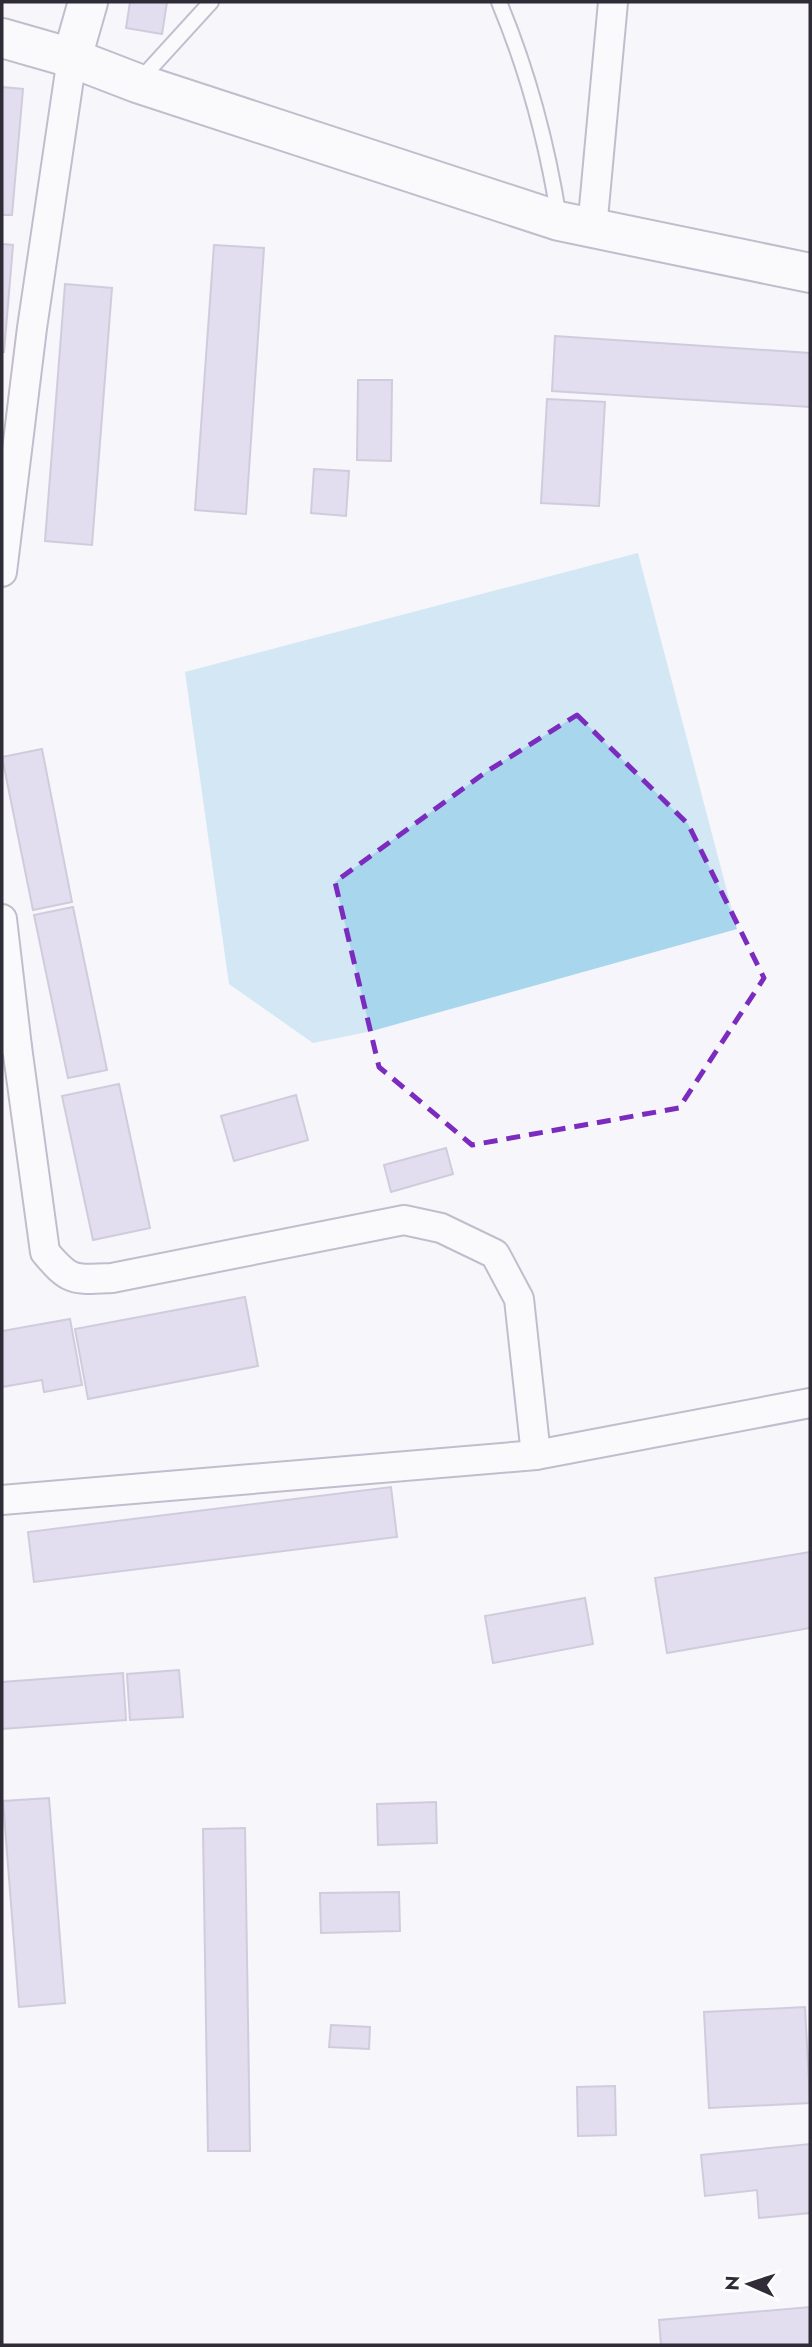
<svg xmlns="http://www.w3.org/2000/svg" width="812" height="2347" viewBox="0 0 812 2347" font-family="Jost,sans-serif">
<rect width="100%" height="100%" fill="#f6f5fb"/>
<polygon fill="#a8d6ed" points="638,553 737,929 372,1031 313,1043 229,984 185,672"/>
<g fill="#cbc1e0" stroke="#a39ab7" stroke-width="2">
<polygon points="130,2 167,2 162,34 126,28"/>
<polygon points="2,87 23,89 12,215 2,215"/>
<polygon points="2,244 13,245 4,352 2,352"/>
<polygon points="214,245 264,248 246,514 195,510"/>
<polygon points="65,284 112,288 92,545 45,541"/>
<polygon points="555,336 810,353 810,407 552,391"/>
<polygon points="358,380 392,380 391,461 357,460"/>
<polygon points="547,399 605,402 599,506 541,503"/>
<polygon points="314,469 349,471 346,516 311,513"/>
<polygon points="42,749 72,902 33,910 2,757"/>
<polygon points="73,907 107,1070 68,1078 34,915"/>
<polygon points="119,1084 150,1228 93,1240 62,1096"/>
<polygon points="296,1095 308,1140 234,1161 221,1116"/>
<polygon points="446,1148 453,1174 391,1192 384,1165"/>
<polygon points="245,1297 258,1366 88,1399 75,1329"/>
<polygon points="70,1319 82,1385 44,1392 42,1380 2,1387 2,1331"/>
<polygon points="391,1487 397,1537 34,1582 28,1532"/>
<polygon points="810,1552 810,1628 667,1653 655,1578"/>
<polygon points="585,1598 593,1644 493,1663 485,1616"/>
<polygon points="179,1670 183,1717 130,1720 127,1674"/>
<polygon points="123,1673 126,1720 2,1729 2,1682"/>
<polygon points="49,1798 65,2003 19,2007 3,1801"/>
<polygon points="436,1802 437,1843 378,1845 377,1804"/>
<polygon points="245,1828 250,2151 208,2151 203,1829"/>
<polygon points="399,1892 400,1931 321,1933 320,1893"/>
<polygon points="805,2007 810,2103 709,2108 704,2012"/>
<polygon points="331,2025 370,2027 369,2049 329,2047"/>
<polygon points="615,2086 616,2135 578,2136 577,2087"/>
<polygon points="810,2144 810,2213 759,2218 757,2190 705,2196 701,2155"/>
<polygon points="810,2307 810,2345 661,2345 659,2320"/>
</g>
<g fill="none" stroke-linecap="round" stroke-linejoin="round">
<g stroke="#827995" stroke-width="18">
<g id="lane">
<path d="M499,2C529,74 547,142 559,219"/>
<polyline points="138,82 211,2"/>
</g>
</g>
<g stroke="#827995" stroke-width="32">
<g id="street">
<polyline points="592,229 613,2"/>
<polyline points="2,572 32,328 72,58"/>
<polyline points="2,919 17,1047"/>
<path d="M2,1035L17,1047L45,1252C70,1282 74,1280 112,1278L404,1220L441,1228L495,1254L519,1299L536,1455"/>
<polyline points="2,1500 536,1455 810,1403"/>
</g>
</g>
<g stroke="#827995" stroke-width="42">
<g id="secondary">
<polyline points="2,38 72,58 137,83 559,221 810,273"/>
<polyline points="72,58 88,2"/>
</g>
</g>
<use href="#lane" stroke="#fff" stroke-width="14"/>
<use href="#street" stroke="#fff" stroke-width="28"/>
<use href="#secondary" stroke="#fff" stroke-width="38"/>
</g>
<path d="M0 0H812V2347H0ZM577,715L688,824L764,978L679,1108L472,1145L379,1067L335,882L486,772Z" fill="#f6f5fb" fill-opacity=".55" fill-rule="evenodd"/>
<path fill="none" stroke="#7b2cbf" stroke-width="5" stroke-dasharray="14 9" stroke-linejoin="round" d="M577,715L688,824L764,978L679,1108L472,1145L379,1067L335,882L486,772Z"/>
<rect width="812" height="2347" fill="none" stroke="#2f2b37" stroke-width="7"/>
<g transform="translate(749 2284) rotate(273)" stroke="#ffffff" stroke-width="5" paint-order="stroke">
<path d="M0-5L12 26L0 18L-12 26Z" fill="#2f2b37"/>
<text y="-10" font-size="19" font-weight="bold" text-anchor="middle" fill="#2f2b37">N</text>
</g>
</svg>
